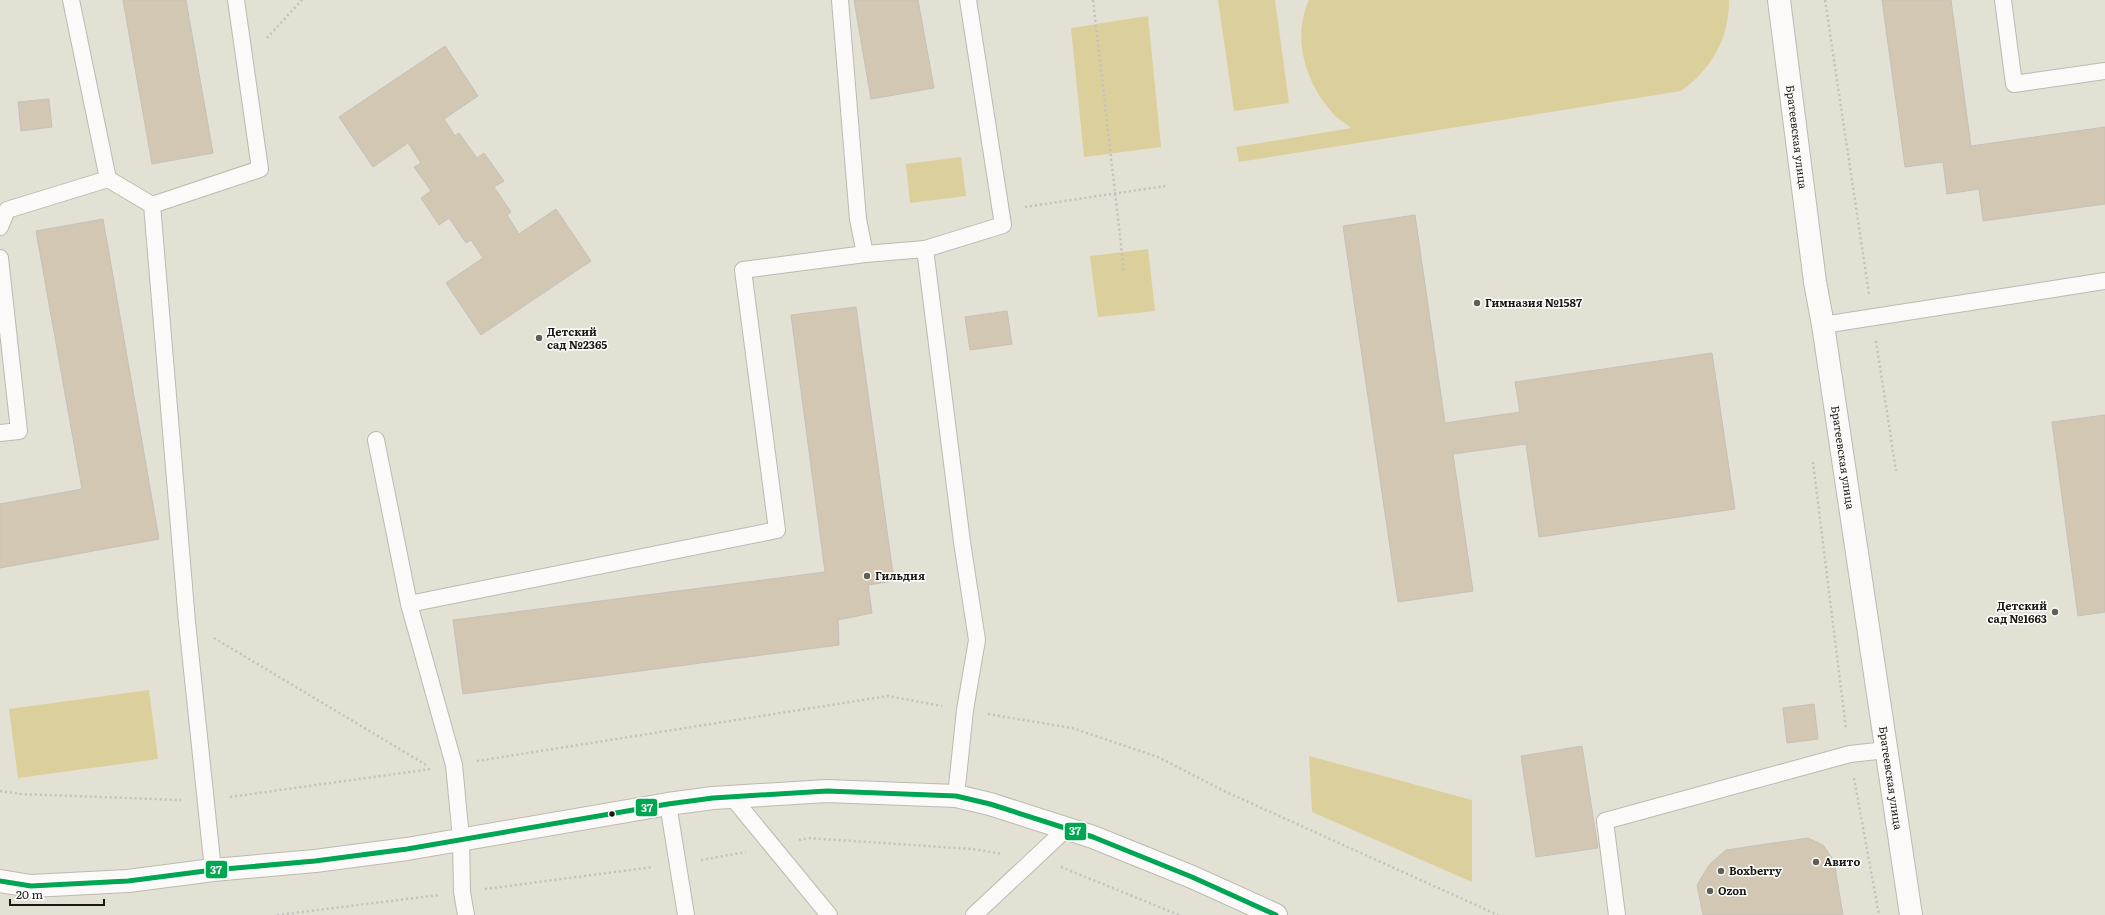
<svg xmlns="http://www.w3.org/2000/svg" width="2105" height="915" viewBox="0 0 2105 915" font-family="Literata,serif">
<rect width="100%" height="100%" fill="#e3e1d4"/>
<g fill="#dbd09b">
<polygon points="1218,0 1275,0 1289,103 1234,111"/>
<path d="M1309,0H1729C1729,38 1712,69 1681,91L1239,162L1236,147L1351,128C1344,122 1335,117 1330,110C1305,81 1292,37 1309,0Z"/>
<polygon points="1148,16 1161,147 1084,157 1071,28"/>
<polygon points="961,157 966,196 910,203 906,164"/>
<polygon points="1148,249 1155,311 1098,317 1090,256"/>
<polygon points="149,690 158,759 18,778 9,709"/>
<polygon points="1309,756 1472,800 1472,882 1312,812"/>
</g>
<g fill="#d2c7b3" stroke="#c5c1b7">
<polygon points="123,0 186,0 213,153 152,164"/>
<polygon points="854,0 918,0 934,88 871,99"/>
<polygon points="1882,0 1951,0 1971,146 2105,127 2105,204 1983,221 1979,189 1947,194 1943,162 1905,167"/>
<polygon points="445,46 478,96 444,119 455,136 459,133 477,158 484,153 504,181 494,187 511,212 507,215 519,234 556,209 591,261 481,335 446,283 483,258 471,240 466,243 449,218 439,225 421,198 431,191 414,167 421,163 408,143 373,167 339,117"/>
<polygon points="49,99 52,127 21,131 18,102"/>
<polygon points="1415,215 1445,423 1520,412 1515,382 1712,353 1735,509 1539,537 1526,444 1453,454 1473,591 1398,602 1343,226"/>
<polygon points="103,219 159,539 0,568 0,504 82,489 36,231"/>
<polygon points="856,307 894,581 868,585 872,613 838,620 839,645 463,694 453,620 825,572 791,315"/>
<polygon points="1007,311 1012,344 970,350 965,317"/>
<polygon points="2105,415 2105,612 2078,616 2052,422"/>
<polygon points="1814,704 1818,739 1787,743 1783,708"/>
<polygon points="1582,746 1598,848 1536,857 1521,756"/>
<polygon points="1808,838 1823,845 1834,861 1843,915 1703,915 1697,885 1709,865 1726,850"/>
</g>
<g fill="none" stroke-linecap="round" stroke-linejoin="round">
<g stroke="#bcbab0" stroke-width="18">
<g id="service">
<polyline points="71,0 108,179"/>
<polyline points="840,0 858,219 865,254 925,249 962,542 977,640 965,710 956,796"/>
<polyline points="2003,0 2014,84 2105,71"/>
<polyline points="152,205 260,169 236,0"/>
<polyline points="0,227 7,210 108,179 152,205 187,622 213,870"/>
<polyline points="925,249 1003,225 968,0"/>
<polyline points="0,258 19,431 0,433"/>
<polyline points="1823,325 2105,281"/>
<polyline points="376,440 409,604 454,765 461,838 462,892 466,915"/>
<polyline points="409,604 777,530 743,270 865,254"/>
<polyline points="732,797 829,915"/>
<polyline points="668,804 686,915"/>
<polyline points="974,915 1066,829"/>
<polyline points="1617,915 1605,821 1850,754 1886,750"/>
</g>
</g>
<g stroke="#bcbab0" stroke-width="24">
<g id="tertiary">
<path id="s1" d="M1779,0L1815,282L1823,325L1911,915"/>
<polyline points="0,881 31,886 128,881 213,870 315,861 407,849 668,804 713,798 827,791 956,796 990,804 1093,837 1192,877 1276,915"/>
</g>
</g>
<g stroke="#c2c1bd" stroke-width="2.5" stroke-dasharray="2 3" stroke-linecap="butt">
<polyline points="1093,0 1124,271"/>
<polyline points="1825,0 1869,294"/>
<polyline points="267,38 302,0"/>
<polyline points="1025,207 1165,186"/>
<polyline points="1876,341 1896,471"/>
<polyline points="1813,462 1846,729"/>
<polyline points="214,638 428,766"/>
<polyline points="988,714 1072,728 1158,757 1224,791 1498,915"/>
<polyline points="477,761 888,696 942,706"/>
<polyline points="1854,778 1879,915"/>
<polyline points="0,791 21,794 181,800"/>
<polyline points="230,797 431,769"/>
<polyline points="799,840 808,838 972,849 1003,854"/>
<polyline points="701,860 746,852"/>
<polyline points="1061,867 1179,915"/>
<polyline points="485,889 653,867"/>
<polyline points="277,915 439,895"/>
</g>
<use href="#service" stroke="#fbfaf9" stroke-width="16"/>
<use href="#tertiary" stroke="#fbfaf9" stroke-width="22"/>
<g stroke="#fff" stroke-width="8">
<polyline id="bus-1" points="0,881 31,886 128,881 213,870 315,861 407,849 668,804 713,798 827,791 956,796 990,804 1093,837 1192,877 1276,915"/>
</g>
<use href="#bus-1" stroke="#00a651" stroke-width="5"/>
</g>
<g fill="#615f55" stroke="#fff" stroke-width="1.5">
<circle cx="1477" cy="303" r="4"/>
<circle cx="539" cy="338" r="4"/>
<circle cx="867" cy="576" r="4"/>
<circle cx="2055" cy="612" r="4"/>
<circle cx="1816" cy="862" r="4"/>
<circle cx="1721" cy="871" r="4"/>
<circle cx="1710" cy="891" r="4"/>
</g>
<circle fill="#1b1911" stroke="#fff" stroke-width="1.5" cx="612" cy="814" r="3.5"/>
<g text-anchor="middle" stroke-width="3" stroke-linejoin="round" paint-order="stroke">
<g font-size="11" fill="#1b1911" stroke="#fff">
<text dy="4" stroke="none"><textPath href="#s1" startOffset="138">Братеевская улица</textPath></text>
<text dy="4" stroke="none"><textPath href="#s1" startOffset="462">Братеевская улица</textPath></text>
<text dy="4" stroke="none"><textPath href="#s1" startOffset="786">Братеевская улица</textPath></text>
</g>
<g font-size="11" font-weight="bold" fill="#1b1911" stroke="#fff" text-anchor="start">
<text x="1485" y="307">Гимназия №1587</text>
<text x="547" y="336">Детский<tspan x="547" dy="13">сад №2365</tspan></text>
<text x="875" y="580">Гильдия</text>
<text x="2047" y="610" text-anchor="end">Детский<tspan x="2047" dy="13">сад №1663</tspan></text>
<text x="1824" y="866">Авито</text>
<text x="1729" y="875">Boxberry</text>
<text x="1718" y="895">Ozon</text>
</g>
</g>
<g stroke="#fff" stroke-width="1.5">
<rect x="635" y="798" width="23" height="19" rx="4" fill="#00a651"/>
<rect x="1064" y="822" width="23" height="19" rx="4" fill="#00a651"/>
<rect x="205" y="860" width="23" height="19" rx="4" fill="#00a651"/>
</g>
<g font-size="11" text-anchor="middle" font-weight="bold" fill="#fff">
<text x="647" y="812">37</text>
<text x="1075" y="835">37</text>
<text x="216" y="874">37</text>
</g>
<path d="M10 899v6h94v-6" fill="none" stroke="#1b1911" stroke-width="2"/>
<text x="16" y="899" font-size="12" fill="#1b1911" stroke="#ffffff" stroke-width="3" paint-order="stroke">20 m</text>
</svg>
